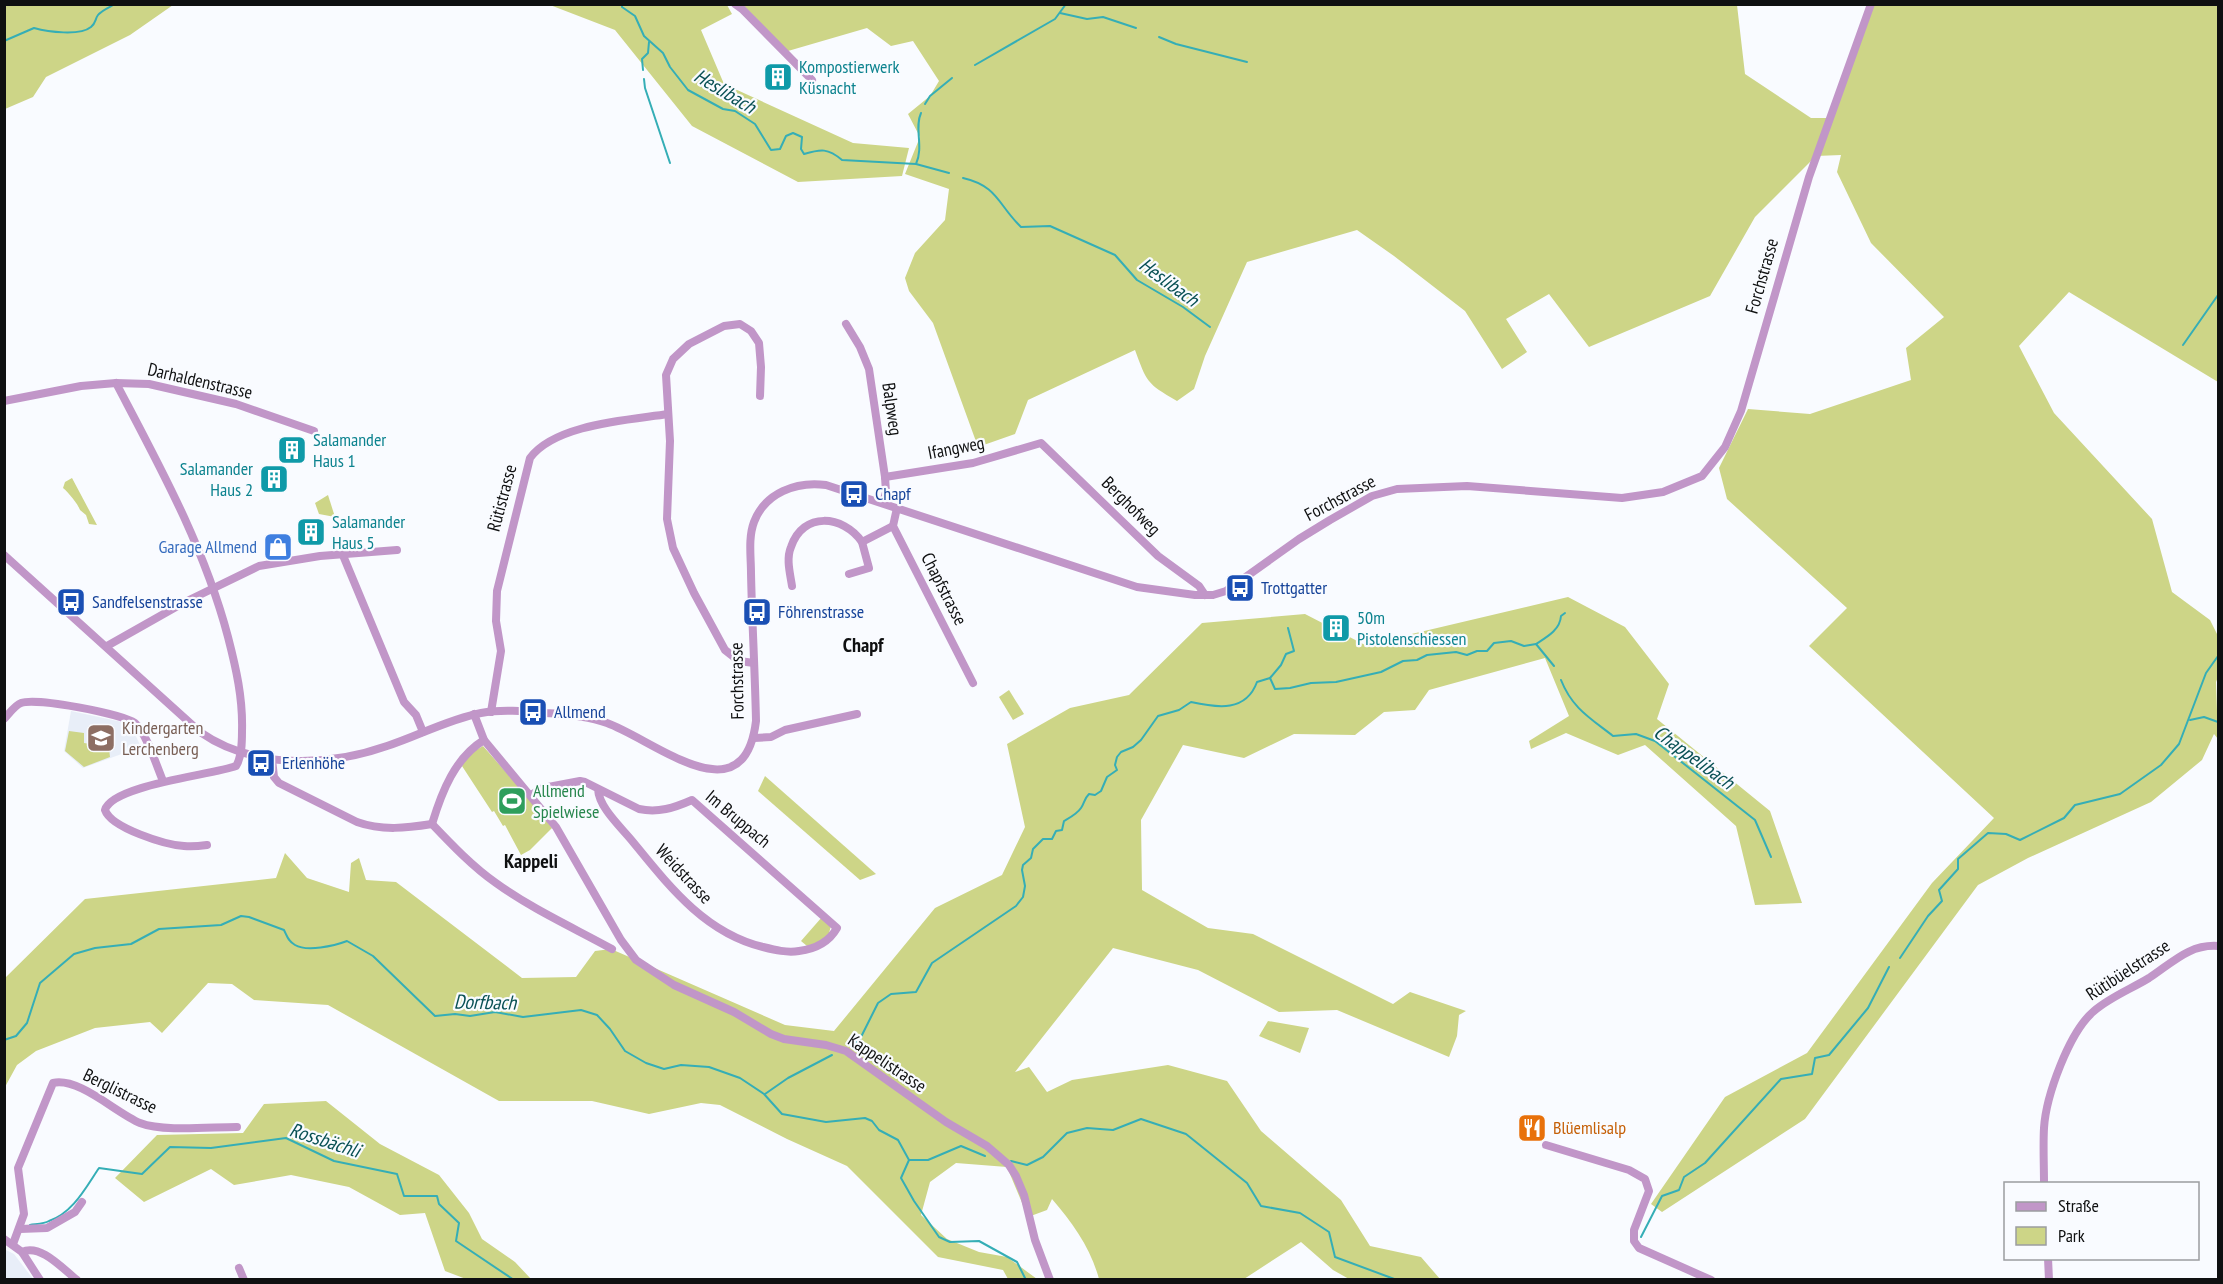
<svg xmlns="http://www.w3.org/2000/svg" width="2223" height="1284" viewBox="0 0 2223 1284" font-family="'PT Sans Narrow',sans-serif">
<rect width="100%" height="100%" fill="#f9fbff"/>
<g fill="#e8eef8">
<polygon points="71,711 122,722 132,728 141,747 83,768 64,751"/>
<polygon points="4,1249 14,1254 33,1279 5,1279"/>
</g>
<g fill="#cdd587">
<polygon points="5,4 173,4 173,5 130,35 46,77 33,97 5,109"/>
<polygon points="550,5 727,5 732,14 701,30 724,84 853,143 909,148 902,176 798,182 692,126 615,30"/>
<path d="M743,5H1737L1745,74L1811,118H1830L1873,5H2218V382L2069,292L2019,346L2054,413L2152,519L2172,592L2210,620L2218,636V677L2216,682L2218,739L2214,734L2202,760L2151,802L2028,858L1978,885L1805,1119L1662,1212L1651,1204L1725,1097L1807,1053L1932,883L1994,818L1809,646L1847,608L1727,499L1719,468L1748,409L1810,414L1911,380L1906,348L1944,317L1871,243L1837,172L1841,155L1816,156L1755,217L1710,296L1589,347L1549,294L1506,319L1527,352L1502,369L1465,311L1394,256L1357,230L1247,262L1205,356L1194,389L1177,401C1146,383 1147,382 1135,350L1028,400L1015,434L978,447L933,323L909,291L905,278L915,253L945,220L949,189L905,174L920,137L908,114L930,96L939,81L913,41L891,46L867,28L788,51Z"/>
<path d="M72,478L97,525L89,524L86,515L80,510C78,504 68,492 63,488L65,482Z"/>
<polygon points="328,495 335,517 319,514 315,503"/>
<path d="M1568,597L1625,627L1669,684L1657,719L1770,811L1802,903L1755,905L1736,826L1645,745L1618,755L1566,733L1531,749L1529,741L1569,716L1545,658L1429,690L1415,710L1384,712L1355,735L1294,734L1244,758L1183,745L1141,820L1142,890L1208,928L1253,934L1393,1004L1410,992L1466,1011L1459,1015L1457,1036L1449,1057L1337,1010L1279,1012L1198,970L1113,948L1015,1072L1029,1067L1047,1092L1072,1080L1168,1065L1227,1081L1261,1131L1341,1200L1370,1246L1421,1257L1440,1279H1349L1333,1270L1301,1242L1244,1279H1099C1091,1249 1073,1223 1052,1199L1047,1210L1028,1217L1007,1167L956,1163L930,1182L921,1215L947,1239L979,1252L1007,1257L1037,1279H1008L1003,1270L938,1257L847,1166L787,1139L720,1105L701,1103L649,1114L592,1101H499L328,1005L254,1000L232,984L208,983L162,1033L150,1022L95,1028L36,1051L17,1065L5,1087V978L85,899L276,878L285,853L307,878L349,892L351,863L359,858L366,880L396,882L522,978L576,977L595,951L611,949L785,1025L834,1031L935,908L1002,875L1025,827L1007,744L1070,708L1129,695L1202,623L1305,614L1365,645Z"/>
<polygon points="1009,690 1024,714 1013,720 999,697"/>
<polygon points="69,731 84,733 84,743 104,746 105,749 109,749 110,757 84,767 65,751"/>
<polygon points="483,746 534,804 552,828 530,850 521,855 505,825 503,826 494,811 492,812 462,766 469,754"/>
<polygon points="765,776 876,874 860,880 758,791"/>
<polygon points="822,917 831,926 827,940 807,946 801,941"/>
<polygon points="1268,1021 1309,1028 1300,1053 1259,1036"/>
<polygon points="326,1101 380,1144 439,1175 469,1213 482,1239 515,1262 531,1279 466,1279 445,1271 425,1213 400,1215 349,1187 291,1175 234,1185 211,1169 144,1202 115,1178 157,1135 243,1133 264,1104"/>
</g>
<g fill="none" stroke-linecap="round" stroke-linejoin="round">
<g stroke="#35aeb6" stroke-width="2">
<path d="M622,4V7L635,16L644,36L663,53L670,67L688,90L723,109L735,111L755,124L771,150L780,149L786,136L793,133L802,137L801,149L804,154C821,149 828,148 842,160L916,164L949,173"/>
<polyline points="1060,13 1087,19 1103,17 1136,28"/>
<polyline points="1159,37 1176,44 1247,62"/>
<path d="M4,41L34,28C48,32 80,36 91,27C96,23 95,19 98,15C102,10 110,7 115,4"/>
<polyline points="975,65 1055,19 1066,4"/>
<polyline points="643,70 642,59 648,53 649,42"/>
<polyline points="644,79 645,88 670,163"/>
<polyline points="925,104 930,96 952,78"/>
<path d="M916,164C924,147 914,128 921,113"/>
<path d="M963,178C998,186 998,205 1021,227L1050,226L1115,255L1137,280L1183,307L1210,327"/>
<polyline points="2183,345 2218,295"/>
<path d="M1536,644C1547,637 1560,630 1561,616L1565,613"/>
<polyline points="1270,678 1281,665 1286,654 1294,651 1288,628"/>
<path d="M1561,680C1572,708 1590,718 1613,736L1636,734L1655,741L1755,820L1771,857"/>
<polyline points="2190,720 2204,717 2218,722"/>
<polyline points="1900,958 1928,916 1942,901 1939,890 1958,869 1958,859 1988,833 2006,834 2020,840 2064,818 2075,805 2120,794 2161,765 2179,744 2206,673 2218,656"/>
<path d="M4,1040L16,1036L27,1023L40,983L74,954L95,948L131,944L159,929L221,925L241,916L249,917L284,930C287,936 288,941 295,945C307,952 334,946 347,941L373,956L435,1016L455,1014L470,1016L495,1012L523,1017L581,1010L597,1015L610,1029L625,1051L646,1063L664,1069L681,1065L709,1067L740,1078L764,1094L782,1114L826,1122L865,1118L872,1121L879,1130L898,1140L909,1160L901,1178L914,1201L939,1237L950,1242L979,1241L1017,1262L1026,1280"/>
<path d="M848,1045L859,1041L878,1003L891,994L916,992L932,963L1016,906L1023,897L1025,886L1022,870L1023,865L1031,858L1033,849L1043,839H1052L1056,831L1062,830L1064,821C1071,817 1077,814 1081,808C1085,802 1084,799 1089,794L1095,795L1101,791L1107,777L1117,770L1115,765L1117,757L1121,752L1133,747L1141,740L1158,716L1179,710L1191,702C1218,708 1246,712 1257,682L1270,678L1275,689L1290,688L1311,683L1336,682L1381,672L1403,661L1417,660L1427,655L1456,652L1467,655L1477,651H1487L1494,643L1511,641L1524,646L1536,644L1554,666"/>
<polyline points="765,1094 788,1078 832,1055"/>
<polyline points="909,1160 928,1160 961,1146 985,1156"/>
<polyline points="1011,1161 1027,1165 1043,1157 1067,1133 1087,1128 1113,1130 1141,1119 1186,1134 1247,1183 1261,1206 1300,1213 1329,1232 1335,1257 1397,1280"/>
<path d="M30,1225C36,1224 44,1224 49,1221C73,1213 86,1187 99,1168L142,1174L170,1147L211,1148L286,1138L334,1161L397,1174L404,1196H437L439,1204L459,1223L456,1241L514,1280"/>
<polyline points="1641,1237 1662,1196 1679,1190 1684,1177 1705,1163 1781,1079 1812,1074 1815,1058 1829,1055 1868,1008 1889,967"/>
</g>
<g stroke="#c196c8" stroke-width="8">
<polyline points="735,4 742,9 812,80"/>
<polyline points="846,324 860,347 869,369 885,477 886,492 883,503"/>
<path d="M116,383C159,465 204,546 228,637C236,668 243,698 242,731C242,741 242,757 236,766C212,775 112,785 105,810C111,828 166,845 184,846C192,847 200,846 207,845"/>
<polyline points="4,401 81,386 116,383 149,384 236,404 314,431"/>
<polyline points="885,477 973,463 1041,443 1158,556 1199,586 1205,595"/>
<polyline points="897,508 893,526 973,683"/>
<polyline points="342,553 404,702 416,715 423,732"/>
<path d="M4,555L200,732C253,769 327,767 387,746C418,736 449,719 481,713C501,709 524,711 545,713C565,714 588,716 607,723C656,741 744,819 756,721C755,672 752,622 751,573C751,557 748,538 754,522C765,493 796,481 826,485L1137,587L1195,595H1213L1226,591L1299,539L1330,520L1372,496L1397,489L1467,486L1622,498L1663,492L1702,476L1725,447L1741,411L1809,177L1871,4"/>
<polyline points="849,574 869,568 862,542"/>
<path d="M792,586C790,573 786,559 791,547C803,511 843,515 862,542L893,526"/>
<polyline points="107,646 183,603 259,566 320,556 397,550"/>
<polyline points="754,663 739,661 725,650 694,593 673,548 667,519 670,441 666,375 673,359 689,344 724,326 740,324 751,331 759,343 761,367 760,396"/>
<path d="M491,712L501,651L496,621L497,591L530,458C555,424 629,420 668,414"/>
<polyline points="474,714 484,740 556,827 621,940 636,960 674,985 734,1012 771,1034 784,1039 826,1045 846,1051 946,1122 987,1146 1009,1165 1016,1176 1024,1195 1035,1240 1050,1280"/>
<path d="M4,719C9,714 15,705 21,703C36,697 122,714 135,723C146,732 157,767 163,781"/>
<polyline points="754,738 771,737 785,730 857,714"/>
<path d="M272,759L274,777L279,783L357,822C382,831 407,828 432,824"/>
<path d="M531,795L543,788L580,781L585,782L639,809C658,813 674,808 692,800L837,928C829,942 815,949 799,951C787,953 775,950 763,947C705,933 669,886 633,842C621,827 599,808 598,789"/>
<path d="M432,824C452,845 473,867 496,883C532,909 574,928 612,949"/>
<path d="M432,824C442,791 455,758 484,740"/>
<polyline points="1546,1145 1629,1170 1645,1179 1649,1191 1634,1230 1634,1241 1639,1248 1711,1280"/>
<path d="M2044,1184C2044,1165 2043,1146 2044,1128C2046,1096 2069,1032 2094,1011C2110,997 2131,989 2149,978C2172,963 2189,944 2218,946"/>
<polyline points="20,1229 47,1228 75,1212 82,1202"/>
<polyline points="4,1239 22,1252 40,1280"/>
<path d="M13,1244L24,1214L18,1168L53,1083C79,1077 116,1113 140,1123C163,1132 210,1127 237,1127"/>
<path d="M22,1252C40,1243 63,1269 77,1280"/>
<polyline points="2048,1258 2049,1280"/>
<polyline points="239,1268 244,1280"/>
</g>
</g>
<defs>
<g id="building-square" transform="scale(1.5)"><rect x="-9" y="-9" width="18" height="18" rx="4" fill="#0f9aa8" stroke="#f9fbff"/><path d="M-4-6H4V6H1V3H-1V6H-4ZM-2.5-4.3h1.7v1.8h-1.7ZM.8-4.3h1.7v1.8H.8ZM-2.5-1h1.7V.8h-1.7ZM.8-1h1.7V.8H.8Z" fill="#fff"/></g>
<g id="bus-square" transform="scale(1.5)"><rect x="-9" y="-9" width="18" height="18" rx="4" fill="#1a4fb4" stroke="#f9fbff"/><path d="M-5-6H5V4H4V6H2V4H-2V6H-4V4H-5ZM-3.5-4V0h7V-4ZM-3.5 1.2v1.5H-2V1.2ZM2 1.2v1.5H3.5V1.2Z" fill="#fff"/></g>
<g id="shop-square" transform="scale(1.5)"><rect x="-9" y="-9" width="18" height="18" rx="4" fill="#3f7fe0" stroke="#f9fbff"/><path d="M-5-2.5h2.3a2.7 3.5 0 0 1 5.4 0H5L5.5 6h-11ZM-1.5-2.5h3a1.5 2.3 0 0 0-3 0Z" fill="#fff"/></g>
<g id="school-square" transform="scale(1.5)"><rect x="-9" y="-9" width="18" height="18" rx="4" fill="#8d6e63" stroke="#f9fbff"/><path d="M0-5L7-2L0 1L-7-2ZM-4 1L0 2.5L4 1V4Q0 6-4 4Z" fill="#fff"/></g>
<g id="stadium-square" transform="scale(1.5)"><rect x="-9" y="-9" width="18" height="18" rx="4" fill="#2e9e5b" stroke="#f9fbff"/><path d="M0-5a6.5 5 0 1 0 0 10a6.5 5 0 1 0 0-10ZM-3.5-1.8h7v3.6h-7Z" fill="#fff"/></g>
<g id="restaurant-square" transform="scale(1.5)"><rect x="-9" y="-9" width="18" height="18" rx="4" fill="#e8710a" stroke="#f9fbff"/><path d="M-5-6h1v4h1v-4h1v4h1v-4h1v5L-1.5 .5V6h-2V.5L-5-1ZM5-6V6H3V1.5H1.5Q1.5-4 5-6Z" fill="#fff"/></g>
</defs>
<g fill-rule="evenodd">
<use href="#building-square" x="778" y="77"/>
<use href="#building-square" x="292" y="450"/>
<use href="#building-square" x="274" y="479"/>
<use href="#bus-square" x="854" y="494"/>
<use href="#building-square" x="311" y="532"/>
<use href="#shop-square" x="278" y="547"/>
<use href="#bus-square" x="1240" y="588"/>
<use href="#bus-square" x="71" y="602"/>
<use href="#bus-square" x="757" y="612"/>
<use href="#building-square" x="1336" y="628"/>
<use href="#bus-square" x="533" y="712"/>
<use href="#school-square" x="101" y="738"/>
<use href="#bus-square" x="261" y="763"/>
<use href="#stadium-square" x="512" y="801"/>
<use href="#restaurant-square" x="1532" y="1128"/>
</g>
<g text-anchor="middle" stroke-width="4.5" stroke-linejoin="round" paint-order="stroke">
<g font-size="18" fill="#0d838f" stroke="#f9fbff" text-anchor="start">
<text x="799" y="73">Kompostierwerk<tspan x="799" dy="21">Küsnacht</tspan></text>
<text x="313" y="446">Salamander<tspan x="313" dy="21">Haus 1</tspan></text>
<text x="253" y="475" text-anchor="end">Salamander<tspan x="253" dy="21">Haus 2</tspan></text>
<text x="332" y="528">Salamander<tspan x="332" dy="21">Haus 5</tspan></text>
<text x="1357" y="624">50m<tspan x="1357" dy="21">Pistolenschiessen</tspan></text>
</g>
<g font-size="18" fill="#0f1011" stroke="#f9fbff">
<text transform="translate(1762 276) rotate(-74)" y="6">Forchstrasse</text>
<text transform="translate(200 381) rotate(13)" y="6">Darhaldenstrasse</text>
<text transform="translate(892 409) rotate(82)" y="6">Balpweg</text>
<text transform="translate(956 448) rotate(-11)" y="6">Ifangweg</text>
<text transform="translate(502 498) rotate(-75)" y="6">Rütistrasse</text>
<text transform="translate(1340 498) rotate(-28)" y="6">Forchstrasse</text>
<text transform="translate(1131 506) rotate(45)" y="6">Berghofweg</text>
<text transform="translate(944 589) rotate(63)" y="6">Chapfstrasse</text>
<text transform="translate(737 681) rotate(-91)" y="6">Forchstrasse</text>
<text transform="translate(738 819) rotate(40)" y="6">Im Bruppach</text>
<text transform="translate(684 874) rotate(47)" y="6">Weidstrasse</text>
<text transform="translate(2128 970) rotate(-33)" y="6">Rütibüelstrasse</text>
<text transform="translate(887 1063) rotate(34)" y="6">Kappelistrasse</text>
<text transform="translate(120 1091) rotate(26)" y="6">Berglistrasse</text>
</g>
<g font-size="18" fill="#164399" stroke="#f9fbff" text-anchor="start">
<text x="875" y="500">Chapf</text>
<text x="1261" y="594">Trottgatter</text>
<text x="92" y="608">Sandfelsenstrasse</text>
<text x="778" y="618">Föhrenstrasse</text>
<text x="554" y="718">Allmend</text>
<text x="282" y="769">Erlenhöhe</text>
</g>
<g font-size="18" fill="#366cbe" stroke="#f9fbff" text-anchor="end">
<text x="257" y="553">Garage Allmend</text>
</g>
<g font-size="18" fill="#785e54" stroke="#f9fbff" text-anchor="start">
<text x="122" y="734">Kindergarten<tspan x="122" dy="21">Lerchenberg</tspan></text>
</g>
<g font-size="18" fill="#27864d" stroke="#f9fbff" text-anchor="start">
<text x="533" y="797">Allmend<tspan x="533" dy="21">Spielwiese</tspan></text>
</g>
<g font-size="18" fill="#c56008" stroke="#f9fbff" text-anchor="start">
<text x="1553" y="1134">Blüemlisalp</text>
</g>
<g font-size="20" font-style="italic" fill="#0a5155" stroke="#f9fbff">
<text transform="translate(725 91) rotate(31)" y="7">Heslibach</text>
<text transform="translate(1169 282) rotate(36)" y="7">Heslibach</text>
<text transform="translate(1694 757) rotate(36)" y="7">Chappelibach</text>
<text transform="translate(485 1002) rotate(1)" y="7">Dorfbach</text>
<text transform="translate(325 1140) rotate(18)" y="7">Rossbächli</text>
</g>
<g font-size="20" font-weight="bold" fill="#0f1011" stroke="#f9fbff">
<text x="863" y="652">Chapf</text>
<text x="531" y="868">Kappeli</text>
</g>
</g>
<rect width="2223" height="1284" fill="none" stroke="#0f1011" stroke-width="12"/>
<rect x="2004" y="1182" width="195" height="78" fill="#f9fbff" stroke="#9b9da0" stroke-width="1.5"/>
<rect x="2016" y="1202" width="30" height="9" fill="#c196c8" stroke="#9b9da0" stroke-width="1.5"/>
<text x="2058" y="1212" font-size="18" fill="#0f1011">Straße</text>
<rect x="2016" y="1227" width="30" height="18" fill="#cdd587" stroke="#9b9da0" stroke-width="1.5"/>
<text x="2058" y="1242" font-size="18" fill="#0f1011">Park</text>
</svg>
